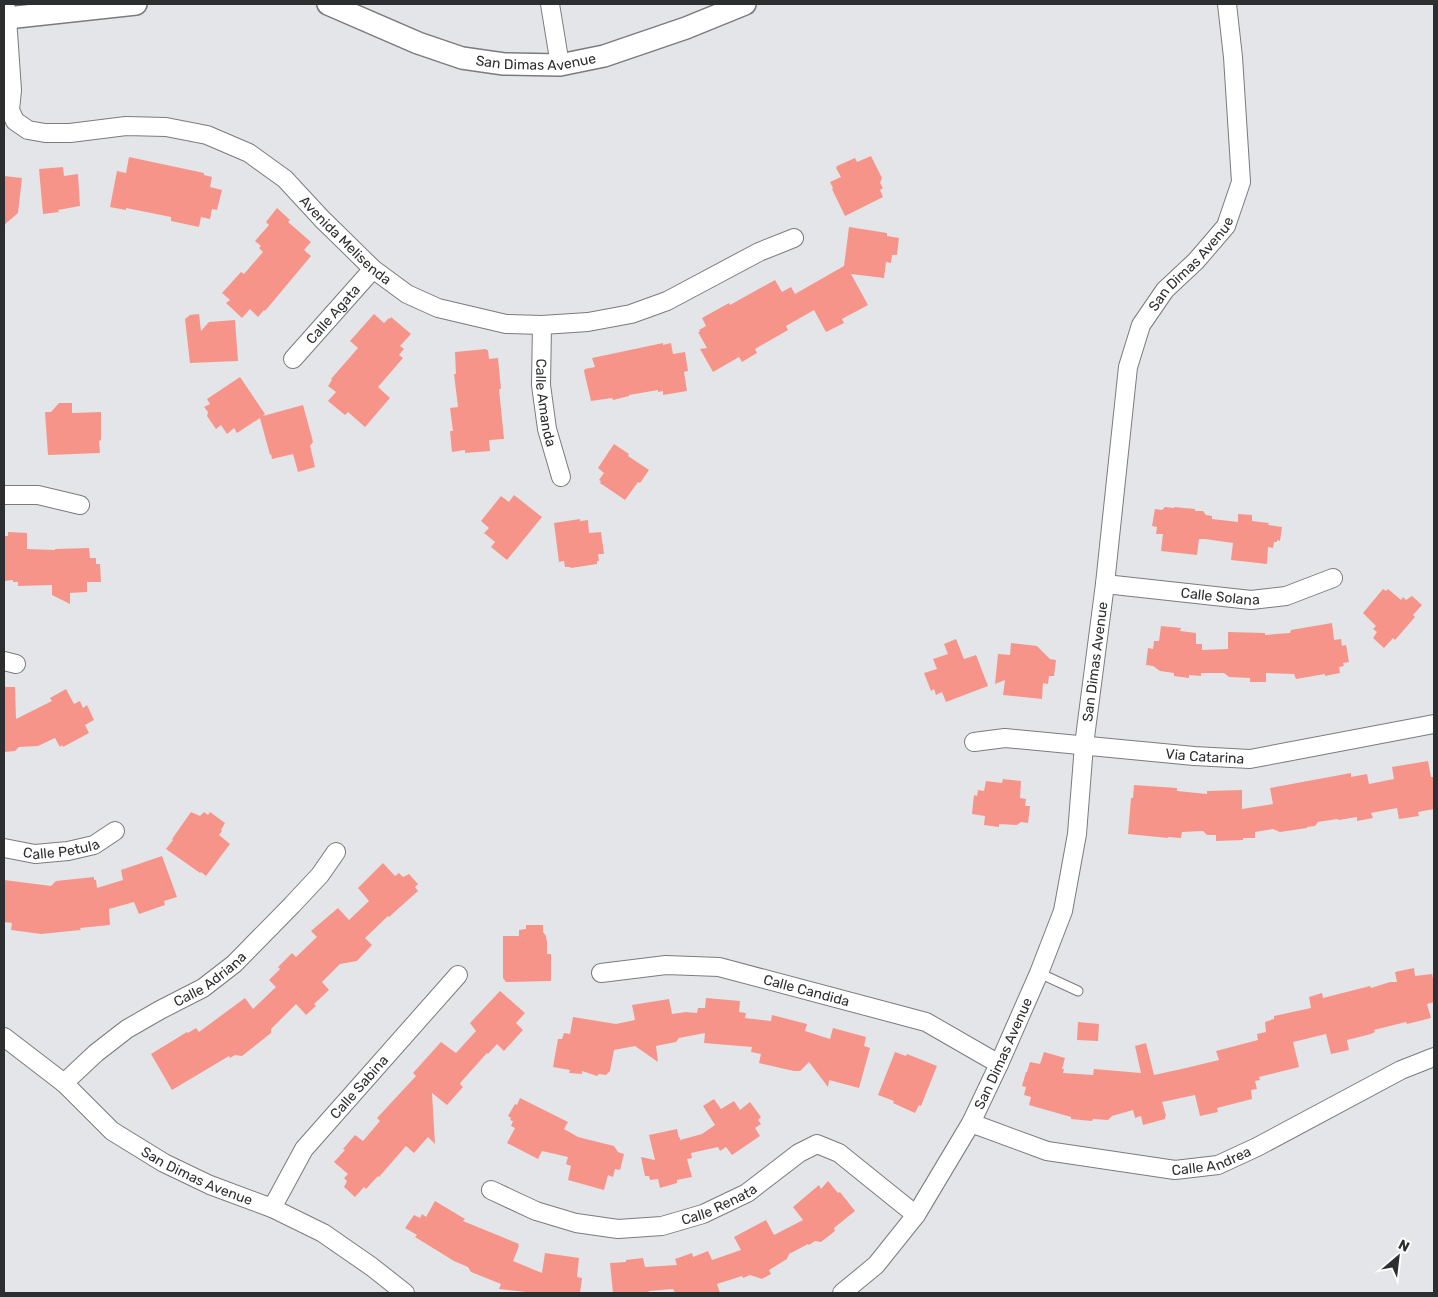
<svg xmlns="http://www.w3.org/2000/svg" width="1438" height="1297" viewBox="0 0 1438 1297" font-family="Rubik,sans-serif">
<rect width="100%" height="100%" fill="#e4e5e8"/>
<g fill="#f7948a">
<polygon points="871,156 882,178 880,183 883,188 880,190 883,197 845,216 832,189 833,188 830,182 841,177 836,168 837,166 855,158 857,162"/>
<polygon points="129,157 204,173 204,175 212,177 210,187 222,190 217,210 212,209 210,219 201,217 199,227 171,221 171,217 126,208 126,210 110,207 117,171 126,173"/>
<polygon points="63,167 64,176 78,174 80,206 58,210 59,212 43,214 39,169"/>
<polygon points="4,176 22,178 18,213 4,225"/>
<polygon points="277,208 290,220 288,222 311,242 304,250 311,256 265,311 264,310 258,317 250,309 242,318 226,303 230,300 222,293 241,272 244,274 263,252 259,248 261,246 255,241 269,225 266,222"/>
<polygon points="849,227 887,233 887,236 899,238 897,255 892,255 891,263 886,262 884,278 851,274 868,305 842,319 844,323 826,332 814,310 786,326 788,330 755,349 757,353 742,362 739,357 713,372 700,349 707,348 698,332 700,332 699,330 706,326 702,318 729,303 730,305 775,280 782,292 791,287 795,294 844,266"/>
<polygon points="199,314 201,331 209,322 235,320 238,361 190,363 185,319 190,315"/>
<polygon points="374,314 384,323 389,318 390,319 391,317 411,334 400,346 404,349 399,355 403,358 378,387 390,398 365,427 348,412 345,415 328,401 336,392 328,386 332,380 331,379 358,348 350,341"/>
<polygon points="663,343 663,345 671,343 673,354 685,352 688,371 684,372 687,391 663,395 663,391 658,392 658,390 629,395 629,396 613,400 612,398 591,401 584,371 585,369 595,367 592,358"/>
<polygon points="486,349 486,350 488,350 489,359 498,358 501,389 499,389 504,439 489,440 490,451 465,453 465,450 452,452 450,431 453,431 450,408 458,407 454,374 456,374 455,352"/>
<polygon points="240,377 265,414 263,416 303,405 313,442 310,446 315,467 298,472 293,454 272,459 271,454 270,455 260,418 237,433 234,428 227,434 221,425 216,429 207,416 208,412 204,407 210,404 207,399"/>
<polygon points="59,403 72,403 72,413 101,412 101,440 99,441 100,453 48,455 45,412 51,412"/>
<polygon points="614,444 629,454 628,456 649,470 640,483 638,482 625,500 600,483 601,481 599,480 604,473 598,468"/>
<polygon points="514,495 542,517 507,560 491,547 495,542 484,533 489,528 481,521 501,496 509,502"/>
<polygon points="1165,507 1174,508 1174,507 1195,509 1195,511 1203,511 1206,515 1212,516 1212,519 1238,522 1238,514 1252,515 1252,521 1269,523 1268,525 1282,527 1280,541 1277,540 1277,542 1274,542 1273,548 1268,547 1267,564 1231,560 1233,543 1205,539 1199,539 1197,555 1161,551 1163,534 1156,534 1157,527 1152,526 1155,509 1162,510"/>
<polygon points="580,519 580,521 588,520 589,533 601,532 604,554 598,554 599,561 597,561 597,564 571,568 570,567 565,567 564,561 559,562 554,523"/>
<polygon points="8,532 27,533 27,549 55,550 55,549 89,548 90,558 96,558 96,564 100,564 101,582 87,582 87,592 70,593 70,604 52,595 52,585 18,586 18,582 13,582 13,580 4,581 4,536 8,536"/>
<polygon points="1383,589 1386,591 1388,589 1401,600 1403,597 1406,600 1412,596 1422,605 1413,615 1415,617 1395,640 1393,638 1384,648 1373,638 1377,632 1373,629 1376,626 1363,613"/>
<polygon points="1332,623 1334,640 1341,639 1342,646 1346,645 1349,662 1343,663 1344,666 1339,667 1340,673 1325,676 1325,674 1296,679 1294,674 1266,673 1266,682 1250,682 1250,678 1229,677 1224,673 1201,673 1201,676 1189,675 1189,678 1174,676 1174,673 1160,671 1153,666 1146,665 1148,648 1153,649 1154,641 1159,641 1161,626 1181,628 1180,631 1196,633 1196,644 1202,644 1202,650 1228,649 1228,632 1265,633 1265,635 1290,633 1291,630"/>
<polygon points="956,639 964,659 976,655 988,686 946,702 942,692 936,695 934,689 931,691 924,673 937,669 933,659 948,654 944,644"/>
<polygon points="1011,643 1037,646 1050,659 1056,660 1054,676 1049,676 1048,684 1043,683 1042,699 1003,695 1005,680 995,684 998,654 1010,655"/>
<polygon points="4,687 15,687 16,719 52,701 50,698 66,689 74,704 80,701 83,708 87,705 94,720 85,725 89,733 63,747 62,745 60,747 55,738 38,746 19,747 15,751 4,752"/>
<polygon points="1428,761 1431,777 1434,777 1434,809 1418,812 1419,816 1399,819 1397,808 1371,813 1373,818 1357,821 1357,817 1339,820 1337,819 1318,822 1315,826 1307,827 1307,828 1280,832 1273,829 1255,832 1255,838 1243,838 1243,840 1216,841 1216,835 1207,835 1203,831 1182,832 1181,838 1168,837 1168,838 1128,834 1131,798 1133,798 1134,785 1177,788 1177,791 1207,794 1207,791 1242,790 1242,809 1273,804 1270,788 1351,773 1351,777 1367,774 1369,784 1394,779 1392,767"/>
<polygon points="1003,779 1021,781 1020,798 1026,799 1025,806 1030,806 1028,823 1021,822 1017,825 999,824 999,827 984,825 985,816 972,814 974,795 977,796 978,790 984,791 986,781 1002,783"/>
<polygon points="191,812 200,816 204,812 208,815 210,812 225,823 221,830 222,831 219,835 230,844 206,876 201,872 200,873 166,849 173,840 172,839"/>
<polygon points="162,856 177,897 164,901 165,905 139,914 134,902 109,909 110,925 80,928 81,930 41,934 11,930 12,923 4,922 4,880 51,886 56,881 94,877 94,880 96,880 97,888 123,880 121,870"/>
<polygon points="383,863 395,876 399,873 403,877 409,874 418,884 415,887 418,891 389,917 388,916 365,938 372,945 357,961 340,964 322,982 329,990 314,1004 316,1006 306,1015 296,1004 271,1029 271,1033 242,1056 235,1055 230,1058 229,1056 172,1090 151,1054 187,1032 188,1033 196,1028 199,1032 245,998 253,1009 276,987 269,980 280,969 278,967 292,953 296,957 317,937 311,931 338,908 349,920 369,901 358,888"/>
<polygon points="526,925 543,925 543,932 546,936 547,942 547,954 551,954 551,981 506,982 503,978 503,936 519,936 519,930 526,929"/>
<polygon points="1414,968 1415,976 1432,974 1434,983 1434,1002 1427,1004 1431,1018 1407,1024 1406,1022 1374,1030 1375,1032 1371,1034 1347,1040 1349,1050 1331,1054 1326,1034 1293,1042 1299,1067 1259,1077 1260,1080 1255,1081 1257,1089 1251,1090 1252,1099 1217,1108 1218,1112 1200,1116 1195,1095 1162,1102 1166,1116 1165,1117 1165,1119 1143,1125 1141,1116 1135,1118 1133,1110 1112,1116 1108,1120 1093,1119 1092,1121 1071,1119 1071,1117 1029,1105 1031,1097 1024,1095 1026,1087 1022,1086 1026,1072 1027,1072 1030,1062 1040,1064 1044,1052 1065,1058 1062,1069 1064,1069 1063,1073 1093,1075 1094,1069 1141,1073 1135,1046 1146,1043 1154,1075 1186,1068 1219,1060 1216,1051 1258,1040 1257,1034 1266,1032 1265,1022 1274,1019 1274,1016 1311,1008 1309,997 1322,993 1323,998 1370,986 1371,988 1390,982 1397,982 1395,972"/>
<polygon points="500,991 525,1013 516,1023 523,1030 504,1051 497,1044 488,1054 487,1053 461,1082 460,1084 463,1087 447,1105 432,1093 435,1144 428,1137 414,1153 406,1146 379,1177 378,1176 366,1189 364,1187 355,1197 344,1187 347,1181 344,1178 348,1174 334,1162 345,1150 343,1149 355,1135 363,1141 380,1121 377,1118 416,1076 413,1073 441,1042 456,1053 476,1031 470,1023"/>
<polygon points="706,998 740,1001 739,1012 746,1013 745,1018 771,1021 772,1015 807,1024 805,1031 830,1039 833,1028 866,1037 864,1046 870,1048 859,1088 829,1080 828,1087 809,1062 800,1071 794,1071 759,1063 761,1054 751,1052 752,1047 704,1043 705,1033 679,1038 676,1042 656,1046 658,1062 635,1046 614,1050 610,1071 606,1075 599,1074 597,1076 582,1071 582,1074 569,1073 570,1070 553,1067 558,1039 562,1039 564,1033 570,1034 573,1017 616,1024 635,1020 632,1005 669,999 672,1014 686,1012 697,1013 698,1008 705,1008"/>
<polygon points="1078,1022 1099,1024 1098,1041 1077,1040"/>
<polygon points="895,1052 906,1056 907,1054 937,1066 921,1106 919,1105 915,1113 893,1103 894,1101 878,1095"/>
<polygon points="520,1098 568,1122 564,1129 578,1137 614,1146 618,1152 624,1154 620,1170 615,1169 613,1177 608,1175 604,1190 568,1180 571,1166 566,1164 568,1157 542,1151 538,1159 507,1143 515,1128 511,1126 513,1121 510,1120 511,1118 508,1116 515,1104 517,1105"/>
<polygon points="714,1099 721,1109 734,1101 740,1110 750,1102 761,1117 758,1120 761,1124 755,1128 760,1136 732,1155 726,1147 720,1151 718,1147 691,1153 692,1158 687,1159 692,1177 677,1180 677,1183 660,1188 658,1179 650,1180 649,1176 645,1176 641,1157 655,1160 649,1135 677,1129 679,1138 680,1137 680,1140 702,1134 715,1125 703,1106"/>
<polygon points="828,1181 838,1193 840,1192 855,1211 834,1228 835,1231 821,1242 815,1241 809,1245 808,1244 789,1254 787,1259 769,1270 771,1274 762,1279 750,1275 743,1278 742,1276 717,1284 720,1293 675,1293 673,1289 649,1291 648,1293 613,1293 610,1263 626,1262 626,1260 643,1258 645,1267 677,1265 675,1259 692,1253 693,1257 708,1251 712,1260 741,1250 734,1237 766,1220 774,1235 803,1220 793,1207 819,1185 821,1189"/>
<polygon points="435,1201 465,1219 463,1221 519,1244 518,1246 519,1246 513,1261 542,1273 545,1253 579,1258 577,1277 582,1278 580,1293 535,1293 499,1289 501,1284 471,1272 468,1267 454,1261 415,1237 417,1235 405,1228 414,1215 420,1218 422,1214 426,1217"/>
</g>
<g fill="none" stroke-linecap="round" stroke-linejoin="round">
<g stroke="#7b7b7e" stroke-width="11">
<polyline id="service" points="1039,973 1078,991"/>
</g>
<g stroke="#7b7b7e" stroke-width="20">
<g id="minor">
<path id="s1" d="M5,4L7,18L12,90L10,110L15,121L28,130L45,133H70L126,126L166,127L207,135L249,153L285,179L322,219L373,269L407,294L438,308L506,324L542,325L588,322L631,314L667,301L759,252L794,238"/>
<polyline points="550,4 560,65"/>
<path id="s2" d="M542,325L541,385L547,429L561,477"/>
<path id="s3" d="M293,359L373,269"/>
<polyline points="4,495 38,495 80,505"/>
<path id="s4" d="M1105,584L1251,600L1286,596L1333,578"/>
<polyline points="4,661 16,664"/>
<path id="s5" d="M974,742L1005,738L1194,756L1250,759L1434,724"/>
<path id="s6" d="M4,848L35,854L68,851L94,845L115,831"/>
<path id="s7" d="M601,973L666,965L719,967L926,1022L999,1064"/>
<path id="s8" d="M4,1037L64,1083L112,1131L164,1163L210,1185L272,1208L323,1233L372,1267L405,1293"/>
<path id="s9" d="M64,1083L96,1053L127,1029L160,1010L203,988L234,964L292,905L320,875L336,852"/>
<path id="s10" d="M971,1123L1047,1151L1175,1170L1218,1165L1257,1147L1401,1070L1434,1057"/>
<path id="s11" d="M491,1190L536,1211L576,1223L618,1229L662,1226L703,1214L747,1193L799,1153L817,1144L839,1153L916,1215"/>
<path id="s12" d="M272,1208L304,1149L458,975"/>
<path id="s13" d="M842,1293L876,1265L916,1215L971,1123L999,1064L1039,973L1063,911L1077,834L1084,745L1105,584L1128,367L1141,325L1165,290L1196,261L1226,226L1241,182L1233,57L1227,4"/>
</g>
</g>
<g stroke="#7b7b7e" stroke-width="24">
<g id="tertiary">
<path id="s14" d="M328,4L418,43L462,58L504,64L560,65L604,56L686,28L745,4"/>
<polyline points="7,18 136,4"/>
</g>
</g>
<use href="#service" stroke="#fff" stroke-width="9"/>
<use href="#minor" stroke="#fff" stroke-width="18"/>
<use href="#tertiary" stroke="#fff" stroke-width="21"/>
</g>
<g text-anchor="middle" stroke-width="4.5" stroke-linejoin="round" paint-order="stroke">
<g font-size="14" fill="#2d2e2f" stroke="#fff">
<text dy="5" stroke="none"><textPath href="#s14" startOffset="219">San Dimas Avenue</textPath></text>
<text dy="5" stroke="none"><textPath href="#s1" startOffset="491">Avenida Melisenda</textPath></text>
<text dy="5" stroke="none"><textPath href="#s13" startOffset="1118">San Dimas Avenue</textPath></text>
<text dy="5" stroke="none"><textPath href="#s3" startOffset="60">Calle Agata</textPath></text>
<text dy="5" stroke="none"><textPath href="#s2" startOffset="78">Calle Amanda</textPath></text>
<text dy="5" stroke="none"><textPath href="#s4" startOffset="116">Calle Solana</textPath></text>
<text dy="5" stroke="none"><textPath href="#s13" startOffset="698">San Dimas Avenue</textPath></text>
<text dy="5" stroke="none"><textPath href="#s5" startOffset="232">Via Catarina</textPath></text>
<text dy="5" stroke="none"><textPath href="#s6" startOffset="58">Calle Petula</textPath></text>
<text dy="5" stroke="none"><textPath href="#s9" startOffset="180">Calle Adriana</textPath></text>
<text dy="5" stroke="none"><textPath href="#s7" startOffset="209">Calle Candida</textPath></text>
<text dy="5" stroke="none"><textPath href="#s13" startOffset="292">San Dimas Avenue</textPath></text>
<text dy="5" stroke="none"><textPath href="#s12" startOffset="150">Calle Sabina</textPath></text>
<text dy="5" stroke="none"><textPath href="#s10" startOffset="248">Calle Andrea</textPath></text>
<text dy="5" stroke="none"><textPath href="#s8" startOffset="240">San Dimas Avenue</textPath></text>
<text dy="5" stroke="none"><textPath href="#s11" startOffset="239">Calle Renata</textPath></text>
</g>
</g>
<rect width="1438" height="1297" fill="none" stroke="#2d2e2f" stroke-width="10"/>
<g transform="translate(1398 1257) rotate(28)" stroke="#ffffff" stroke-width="4" paint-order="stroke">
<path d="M0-4L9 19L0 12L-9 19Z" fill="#2d2e2f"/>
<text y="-8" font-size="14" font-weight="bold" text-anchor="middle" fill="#2d2e2f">N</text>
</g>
</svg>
